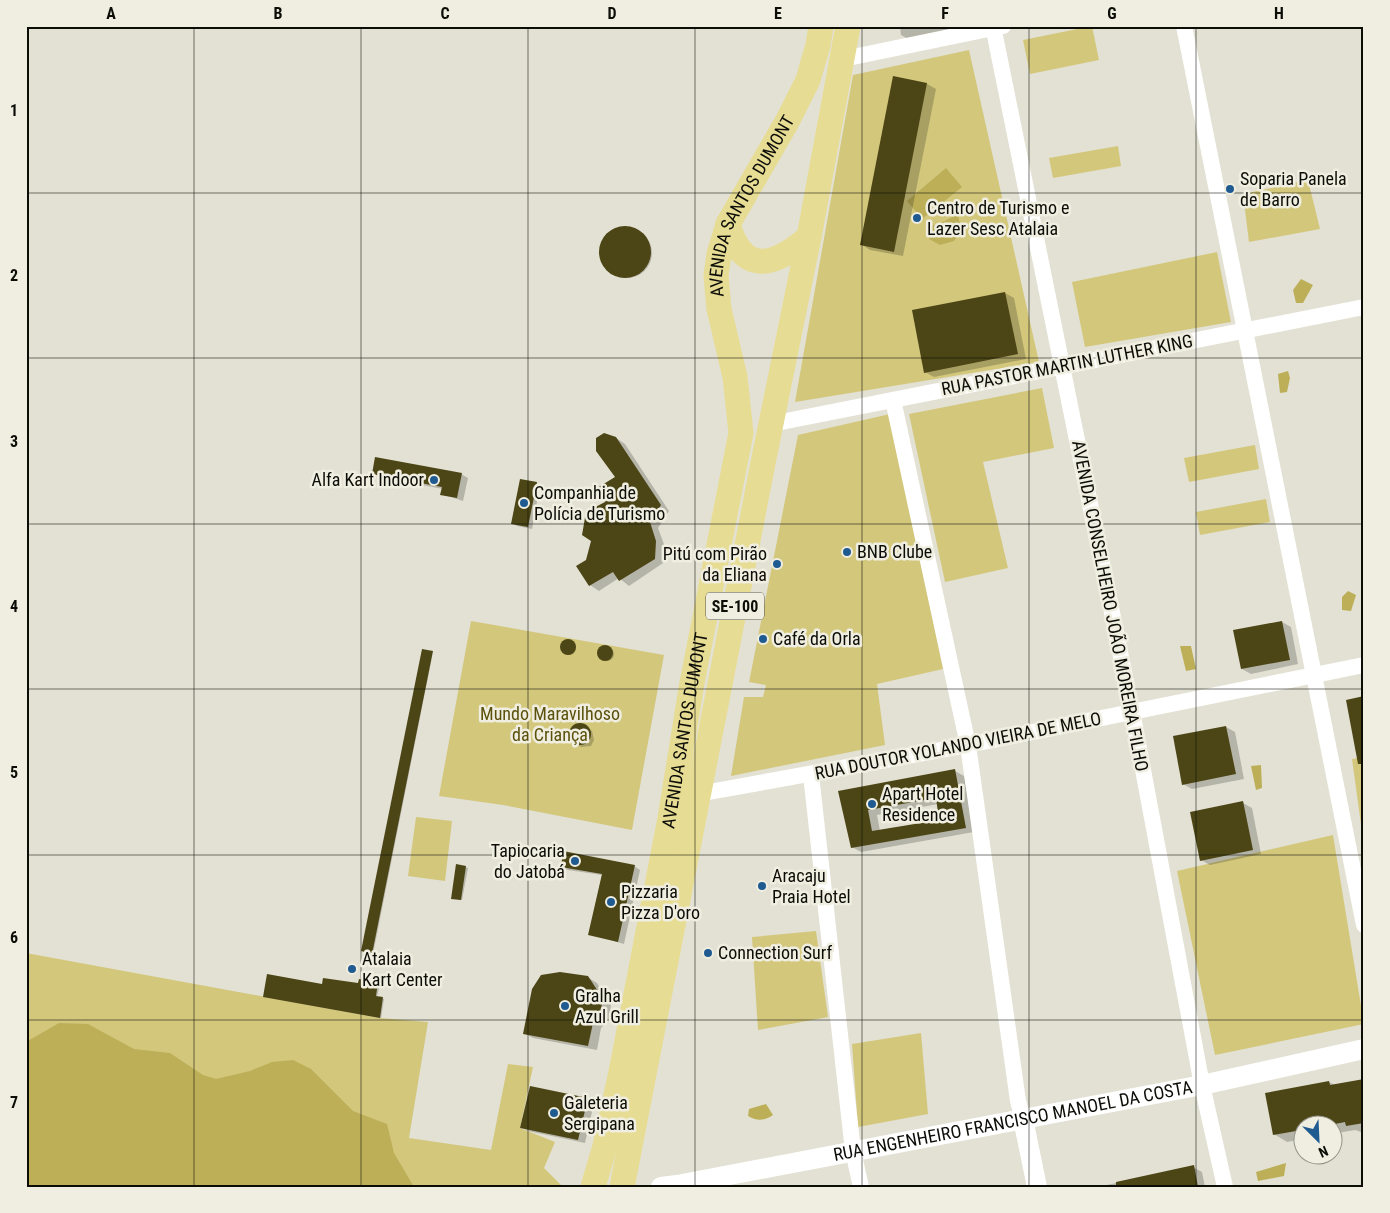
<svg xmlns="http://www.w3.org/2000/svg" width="1390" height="1213" viewBox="0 0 1390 1213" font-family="'Roboto Condensed',sans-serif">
<rect width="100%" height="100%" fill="#e3e1d3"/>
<g fill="#d3c77c">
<polygon points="1092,26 1099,60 1030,74 1023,40"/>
<polygon points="969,50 1039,362 795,402 853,75"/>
<polygon points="1118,146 1121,166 1053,178 1049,158"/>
<polygon points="1308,180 1320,229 1249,242 1243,194"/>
<polygon points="1217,252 1231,322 1085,347 1072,282"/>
<polygon points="1042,388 1054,448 983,462 1008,568 945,582 909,414"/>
<polygon points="890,414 943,669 877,684 885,745 731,776 744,697 763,697 766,685 749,682 798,435"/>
<polygon points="1255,445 1259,469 1189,482 1184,458"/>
<polygon points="1266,499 1270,522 1200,535 1196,512"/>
<polygon points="471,621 664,655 632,830 503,805 439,796"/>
<polygon points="1364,757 1364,846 1352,759"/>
<polygon points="416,817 452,821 445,881 408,876"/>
<polygon points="1333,835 1364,1024 1215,1055 1177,871"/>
<polygon points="816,931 828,1017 758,1030 752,937"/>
<polygon points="26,953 380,1018 428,1022 409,1138 491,1150 508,1064 533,1067 520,1128 555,1142 544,1168 563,1187 26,1187"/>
<polygon points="921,1033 928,1114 858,1127 852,1044"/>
</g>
<g fill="#bdaf58">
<polygon points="946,168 962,187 922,219 907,201"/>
<path d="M958,215L961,230L954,241L940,245L929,239L931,225C943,225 948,217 958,215Z"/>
<polygon points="1301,279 1313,285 1303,303 1296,303 1293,290"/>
<polygon points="1288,371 1290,378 1287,392 1280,393 1278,374"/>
<polygon points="1348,591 1356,595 1351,611 1342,610 1342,597"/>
<polygon points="1180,646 1191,646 1196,669 1186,671"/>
<polygon points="1261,765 1262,788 1256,790 1251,766"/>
<polygon points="59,1023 88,1024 134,1049 170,1053 203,1075 216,1079 250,1071 272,1062 293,1060 311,1069 353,1111 387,1124 394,1153 414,1187 26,1187 26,1042"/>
<path d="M766,1104L773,1115C765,1121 756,1121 748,1116L749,1109Z"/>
<polygon points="1286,1163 1284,1176 1258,1181 1256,1172"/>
</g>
<g fill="#0003" fill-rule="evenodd">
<polygon points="900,26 979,26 910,40 901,35"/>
<polygon points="927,84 936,89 903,256 870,250 861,244"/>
<circle cx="627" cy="253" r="25"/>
<polygon points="1005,293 1014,298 1026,359 934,377 925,372"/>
<polygon points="600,436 616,438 625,444 669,511 658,528 665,547 663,563 629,586 619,578 599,591 590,585 577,567 587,561 606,502 617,478 597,450 596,443"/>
<polygon points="374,473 461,474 468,478 463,501 442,494 443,489 380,477"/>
<polygon points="536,483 540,486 532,529 517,526 513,523"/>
<polygon points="1282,622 1291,627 1298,664 1251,674 1242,669"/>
<circle cx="569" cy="648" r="7"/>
<circle cx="607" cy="654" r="7"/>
<polygon points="433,652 373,954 364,952"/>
<polygon points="582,724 592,731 594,740 591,746 581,747 571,740 571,730 575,725"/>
<polygon points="1226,727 1235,732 1244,779 1192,789 1183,784"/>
<path d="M955,771L964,776L974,832L861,852L852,847L840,792ZM938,804L941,821L880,831L877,815Z"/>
<polygon points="1243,803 1252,808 1261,854 1210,865 1201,860"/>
<polygon points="457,865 468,868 462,900 454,899"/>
<polygon points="634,866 640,870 624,944 589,934 602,875 568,870 562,867"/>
<polygon points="587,977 597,983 611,1005 609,1019 601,1028 597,1050 533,1038 524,1033"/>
<polygon points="360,980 380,984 377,997 384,999 381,1018 266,997 359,984"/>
<polygon points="1364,1080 1364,1133 1355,1130 1332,1134 1332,1126 1302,1126 1302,1139 1287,1142 1274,1134 1329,1082 1335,1085"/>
<polygon points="587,1099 594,1103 585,1143 528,1131 522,1127"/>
<polygon points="1193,1167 1202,1172 1205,1187 1097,1187"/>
</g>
<g fill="#4c4516" fill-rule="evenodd">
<polygon points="893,76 927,83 894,252 860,245"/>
<circle cx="625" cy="252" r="26"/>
<polygon points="1005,292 1018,354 924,373 912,310"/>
<polygon points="604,433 616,437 661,505 650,522 656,541 655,559 619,581 613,572 589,586 576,566 586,560 591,541 582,535 586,512 605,502 597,488 615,477 596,451 596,438"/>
<polygon points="375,457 462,473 457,498 440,495 442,487 372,474"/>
<polygon points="520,479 537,482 528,527 511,524"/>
<polygon points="1282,621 1290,660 1241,669 1233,630"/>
<circle cx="568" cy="647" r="8"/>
<circle cx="605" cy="653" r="8"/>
<polygon points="422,649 433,651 372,954 361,951"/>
<polygon points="1364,696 1364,764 1358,764 1346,700"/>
<circle cx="580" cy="734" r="11"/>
<polygon points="1226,726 1236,774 1182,785 1173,736"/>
<path d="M955,769L966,828L851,848L838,791ZM936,798L939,820L872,831L868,810Z"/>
<polygon points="1243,801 1253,850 1200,861 1190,812"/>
<polygon points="563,851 635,865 618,942 588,935 602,874 561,867"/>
<polygon points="456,864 466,866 461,900 451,899"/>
<polygon points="560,972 588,976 603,999 600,1013 593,1023 588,1046 523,1034 532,989 541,975"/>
<polygon points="267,974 322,984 323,978 358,983 359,979 378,982 376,996 383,997 380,1018 263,997"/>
<polygon points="1364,1079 1364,1123 1346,1126 1345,1122 1325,1126 1302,1126 1302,1130 1273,1135 1265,1093 1329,1081 1330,1085"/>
<polygon points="530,1086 588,1098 578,1140 520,1128"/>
<polygon points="1194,1165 1198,1187 1116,1187 1116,1182"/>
</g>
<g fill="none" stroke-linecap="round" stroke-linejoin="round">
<g stroke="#fff" stroke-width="16">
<polyline points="993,26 1132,711 1202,1085 1225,1187"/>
<polyline points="1184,26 1364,925"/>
<polyline points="843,59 1003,26"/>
<polyline points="893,400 968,745 1018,1101 1023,1119"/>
<polyline points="771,424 1364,307"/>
<polyline points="811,775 853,1151 861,1187"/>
<polyline points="698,794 968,745 1364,665"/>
</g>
<g stroke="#fff" stroke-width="20">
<polyline points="1023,1119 1037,1187"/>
<path id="s1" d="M661,1187L677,1185L1202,1085L1364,1049"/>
</g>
<g stroke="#e7dc94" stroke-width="25">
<path d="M728,224C743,277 775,266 809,237"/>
<path id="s2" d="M593,1187L605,1146L621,1072L670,818L692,683L741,433L735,377L719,309L716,276L719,254L728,224L788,120L808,80L818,45L821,26"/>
<polyline points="622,1187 764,458 809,237 848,26"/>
</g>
</g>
<path fill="none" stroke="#0d0d08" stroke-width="1" stroke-opacity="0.55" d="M194,26V1187M361,26V1187M528,26V1187M695,26V1187M862,26V1187M1029,26V1187M1196,26V1187M26,193H1364M26,358H1364M26,524H1364M26,689H1364M26,855H1364M26,1020H1364"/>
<g fill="#1f5a91" stroke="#f0eee0" stroke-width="2">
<circle cx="1230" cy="189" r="5"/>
<circle cx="917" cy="218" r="5"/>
<circle cx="434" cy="480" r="5"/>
<circle cx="524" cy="503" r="5"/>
<circle cx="847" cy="552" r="5"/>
<circle cx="777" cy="564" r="5"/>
<circle cx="763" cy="639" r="5"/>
<circle cx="872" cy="804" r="5"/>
<circle cx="575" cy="861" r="5"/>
<circle cx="762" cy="886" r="5"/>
<circle cx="611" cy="902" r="5"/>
<circle cx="708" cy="953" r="5"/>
<circle cx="352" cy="969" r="5"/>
<circle cx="565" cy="1006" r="5"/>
<circle cx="554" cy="1113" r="5"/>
</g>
<g text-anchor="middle" stroke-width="5" stroke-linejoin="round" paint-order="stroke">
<rect fill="#f0eee0" stroke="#515049" stroke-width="1" x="706" y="592.5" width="58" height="27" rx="4"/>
<g font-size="16" font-weight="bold" fill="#0d0d08">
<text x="735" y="612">SE-100</text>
</g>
<g font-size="18" fill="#0d0d08" stroke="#f0eee0" text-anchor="start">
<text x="1240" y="185">Soparia Panela<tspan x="1240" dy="21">de Barro</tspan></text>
<text x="927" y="214">Centro de Turismo e<tspan x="927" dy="21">Lazer Sesc Atalaia</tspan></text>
<text x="424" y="486" text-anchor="end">Alfa Kart Indoor</text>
<text x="534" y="499">Companhia de<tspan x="534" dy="21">Polícia de Turismo</tspan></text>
<text x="857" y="558">BNB Clube</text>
<text x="767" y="560" text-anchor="end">Pitú com Pirão<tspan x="767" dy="21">da Eliana</tspan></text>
<text x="773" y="645">Café da Orla</text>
<text x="882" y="800">Apart Hotel<tspan x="882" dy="21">Residence</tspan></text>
<text x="565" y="857" text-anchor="end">Tapiocaria<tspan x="565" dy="21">do Jatobá</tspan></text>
<text x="772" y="882">Aracaju<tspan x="772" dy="21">Praia Hotel</tspan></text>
<text x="621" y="898">Pizzaria<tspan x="621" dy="21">Pizza D'oro</tspan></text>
<text x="718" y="959">Connection Surf</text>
<text x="362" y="965">Atalaia<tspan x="362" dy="21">Kart Center</tspan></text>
<text x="575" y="1002">Gralha<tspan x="575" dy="21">Azul Grill</tspan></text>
<text x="564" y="1109">Galeteria<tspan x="564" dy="21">Sergipana</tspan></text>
</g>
<g font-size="18" fill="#0d0d08" stroke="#f0eee0">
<text dy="6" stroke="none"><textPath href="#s2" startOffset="1006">AVENIDA SANTOS DUMONT</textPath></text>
<text transform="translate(1067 365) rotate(-11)" y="6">RUA PASTOR MARTIN LUTHER KING</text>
<text transform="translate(1110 606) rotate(79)" y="6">AVENIDA CONSELHEIRO JOÃO MOREIRA FILHO</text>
<text dy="6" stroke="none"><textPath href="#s2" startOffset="466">AVENIDA SANTOS DUMONT</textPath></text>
<text transform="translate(958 746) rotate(-11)" y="6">RUA DOUTOR YOLANDO VIEIRA DE MELO</text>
<text dy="6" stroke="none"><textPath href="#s1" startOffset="358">RUA ENGENHEIRO FRANCISCO MANOEL DA COSTA</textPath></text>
</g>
<g font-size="18" fill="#5b510d" stroke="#f0eee0">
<text x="550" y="720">Mundo Maravilhoso<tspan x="550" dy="21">da Criança</tspan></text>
</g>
</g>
<rect width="1390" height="1213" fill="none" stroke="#f0eee0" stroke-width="55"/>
<g transform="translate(1318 1140) rotate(156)"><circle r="24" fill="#f0eee0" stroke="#95948a"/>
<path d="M0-4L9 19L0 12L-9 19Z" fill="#1f5a91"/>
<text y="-8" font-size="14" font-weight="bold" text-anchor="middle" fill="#0d0d08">N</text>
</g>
<rect x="28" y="28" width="1334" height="1158" fill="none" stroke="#0d0d08" stroke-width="2"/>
<g font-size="16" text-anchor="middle" font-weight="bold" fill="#0d0d08">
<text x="111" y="19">A</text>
<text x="278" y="19">B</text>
<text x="445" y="19">C</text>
<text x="612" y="19">D</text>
<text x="778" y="19">E</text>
<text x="945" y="19">F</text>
<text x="1112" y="19">G</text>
<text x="1279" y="19">H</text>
<text x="14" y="116">1</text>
<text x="14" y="281">2</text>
<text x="14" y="447">3</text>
<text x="14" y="612">4</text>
<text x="14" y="778">5</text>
<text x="14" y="943">6</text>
<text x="14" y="1108">7</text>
</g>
</svg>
